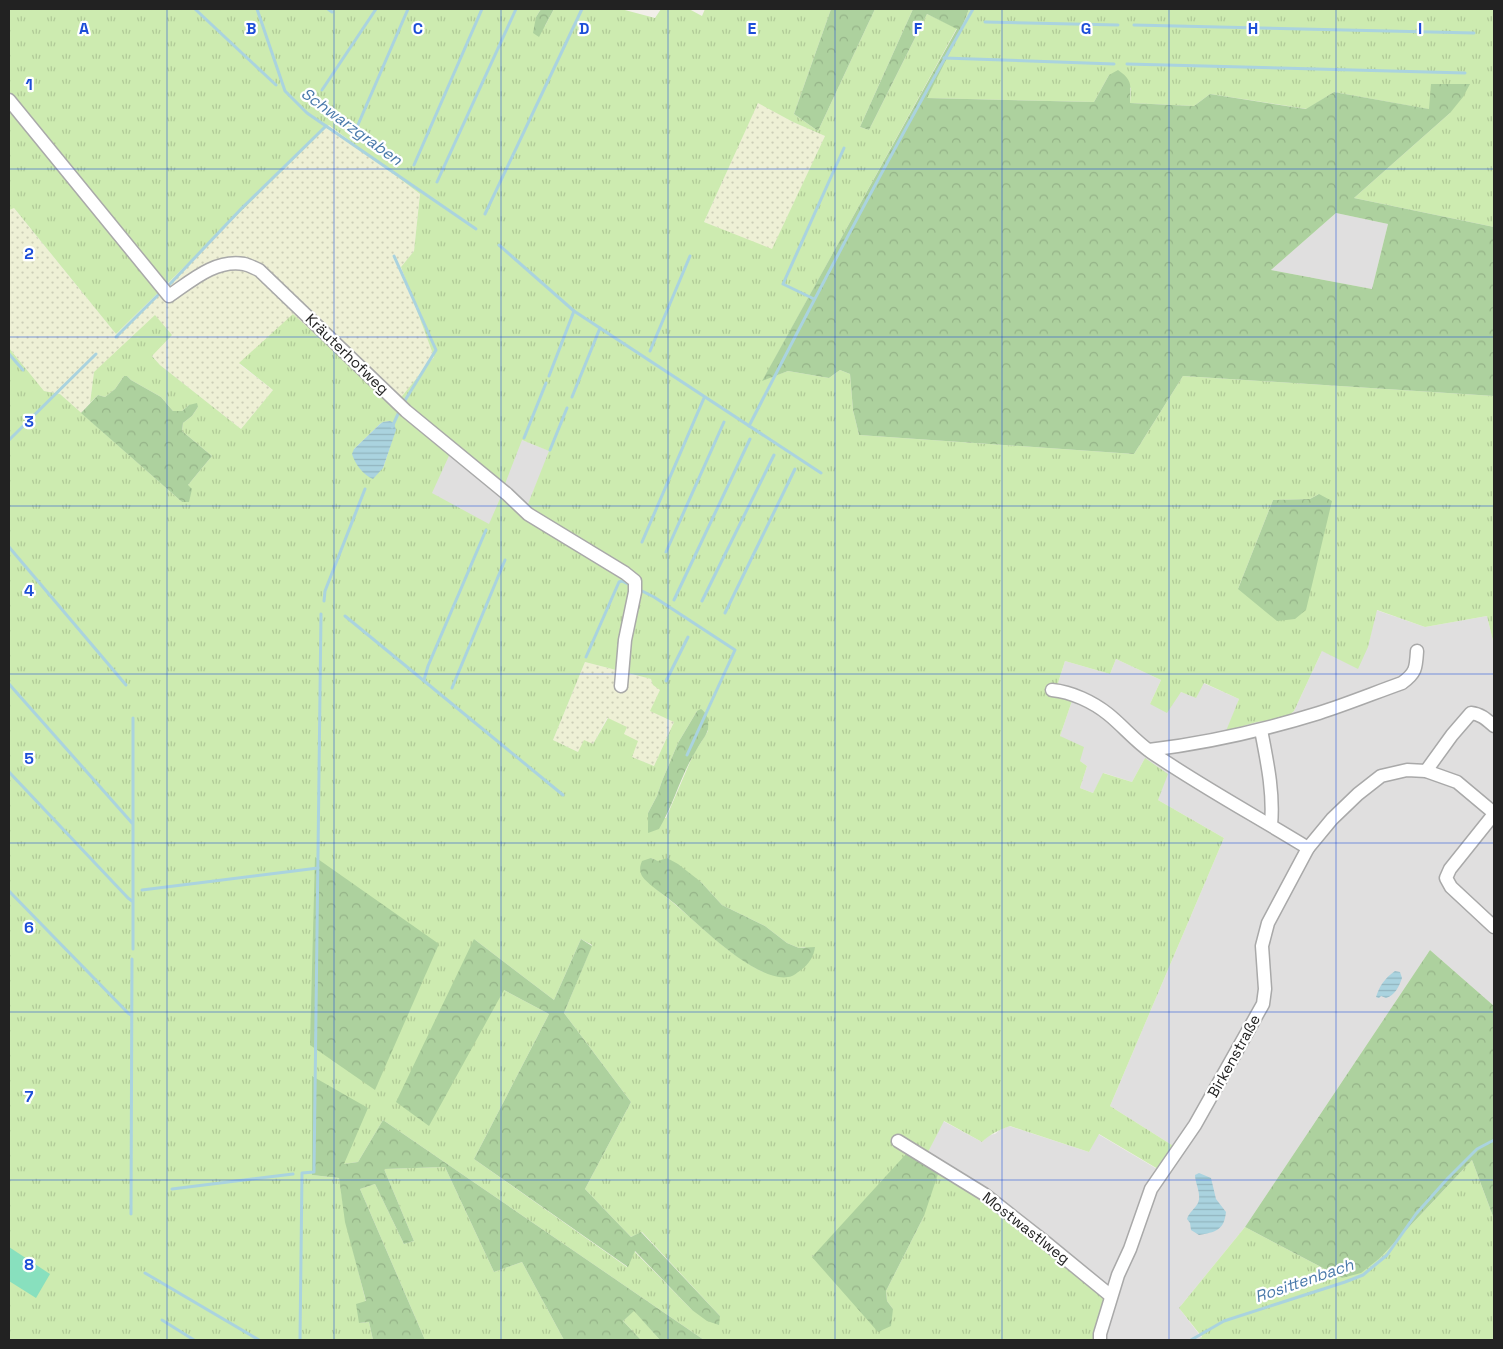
<svg xmlns="http://www.w3.org/2000/svg" width="1503" height="1349" viewBox="0 0 1503 1349" font-family="'Space Grotesk',sans-serif">
<defs>
<pattern id="farmland-dots" width="8" height="8" patternUnits="userSpaceOnUse" patternTransform="scale(1.25)"><rect width="8" height="8" fill="#eef0d5"/><path d="M2 2h.1M6 6h.1" fill="none" stroke="#ccceb7" stroke-width="1.8" stroke-linecap="round"/></pattern>
<pattern id="grass-tufts" width="24" height="20" patternUnits="userSpaceOnUse" patternTransform="scale(1.25)"><rect width="24" height="20" fill="#cdebb0"/><path d="M3 7l-1-3M5 7V3M7 7l1-3M15 17l-1-3M17 17v-4M19 17l1-3" fill="none" stroke="#b0c997"/></pattern>
<pattern id="forest-crowns" width="20" height="18" patternUnits="userSpaceOnUse" patternTransform="scale(1.25)"><rect width="20" height="18" fill="#add19e"/><path d="M2 6a3 3 0 1 1 6 0M12 15a3 3 0 1 1 6 0" fill="none" stroke="#95b388"/></pattern>
<pattern id="water-rules" width="6" height="5" patternUnits="userSpaceOnUse" patternTransform="scale(1.25)"><rect width="6" height="5" fill="#aad3df"/><path d="M0 2.5h6" fill="none" stroke="#92b5bf"/></pattern>
</defs>
<rect width="100%" height="100%" fill="#f2efe9"/>
<g fill="#e0dfdf">
<polygon points="1336,213 1388,224 1372,289 1271,270"/>
<polygon points="522,440 550,451 524,514 489,525 431,493 453,446"/>
<polygon points="1376,610 1425,627 1487,616 1494,645 1494,1006 1430,950 1245,1227 1179,1308 1202,1338 1198,1340 1105,1340 927,1154 943,1121 982,1142 989,1135 995,1134 1001,1129 1009,1126 1089,1152 1098,1134 1157,1169 1175,1147 1110,1106 1224,838 1158,800 1145,758 1132,782 1104,773 1093,793 1080,788 1087,766 1080,761 1060,736 1073,698 1057,686 1065,661 1110,674 1116,659 1161,680 1150,704 1181,692 1196,697 1203,683 1239,699 1227,731 1257,722 1286,718 1294,711 1322,651 1368,647"/>
</g>
<g fill="url(#farmland-dots)">
<polygon points="758,102 793,122 825,136 772,250 704,222"/>
<polygon points="329,125 420,194 414,251 401,267 434,357 394,407 239,364 273,390 241,429 160,365 151,354 94,372 90,403 81,413 60,394 44,391 9,348 9,210 13,207 116,334"/>
<polygon points="585,662 651,679 660,690 674,722 654,766 632,757 624,734 626,727 607,718 593,744 578,752 553,740"/>
</g>
<g fill="url(#grass-tufts)" fill-rule="evenodd">
<path d="M9,9H541L536,17L545,26L554,9H621L655,18L661,9H689L702,16L705,9H831L794,114L818,131L875,9H913L860,127L869,130L927,14L957,28L763,380L788,371L829,378L840,370L850,374L853,410L859,435L1134,454L1183,376L1494,396V645L1487,616L1425,627L1377,610L1368,647L1358,669L1322,651L1294,711L1286,718L1257,722L1226,731L1239,699L1204,683L1196,698L1181,692L1167,713L1150,704L1161,680L1116,659L1110,674L1065,661L1057,686L1073,698L1060,736L1084,747L1080,761L1087,766L1080,788L1093,793L1103,773L1132,782L1145,758L1168,774L1158,800L1224,838L1110,1106L1175,1147L1158,1169L1099,1134L1089,1152L1010,1126C999,1130 990,1134 982,1142L944,1121L927,1154L1118,1294L1105,1328V1340H704L383,1120L358,1162L344,1164L313,1076L312,1175L339,1178L346,1222L366,1302L359,1323L369,1322L373,1340H9V348L44,391L60,394L182,502L188,485L212,456L182,431L183,423L192,416L198,407L189,405L182,411H173L161,397L131,380L127,376H124L115,389L105,397L98,395L90,403L94,372L155,315L172,335L152,356L160,365L241,429L273,390L239,363L293,314L394,406L434,357L401,267L414,251L420,194L329,125L116,334L14,208L9,210ZM758,103L793,122L825,136L772,249L704,222ZM390,421V447L383,468L354,449L380,424L383,422ZM522,440L549,451L524,514L502,494L489,524L432,493L453,447L503,489ZM1319,494L1238,589L1273,500L1310,499ZM585,662L651,679L653,685L660,690L650,711L674,722L654,766L632,757L638,741L624,734L627,727L608,718L593,744L584,740L578,752L553,740ZM697,711L708,731L693,755L666,818L648,813L657,796L662,781L678,743ZM651,858L701,882L722,905L765,926L787,943L799,948L806,947L763,972C722,951 692,916 656,889ZM474,939L554,1000L581,939L592,945L564,1013L631,1102L585,1189L631,1237L642,1232L720,1316L692,1310L634,1251L627,1267L474,1159L549,1014L504,990ZM924,1216L886,1291L887,1301L893,1309L812,1256Z"/>
<polygon points="969,9 1494,9 1494,227 1354,198 1450,113 1334,92 1307,109 1210,94 1194,106 1130,103 1131,88 1109,75 1094,102 926,98 961,30"/>
<polygon points="1472,1160 1494,1219 1494,1340 1198,1340 1202,1337 1179,1308 1245,1227 1342,1278 1380,1258"/>
<polygon points="445,1167 494,1272 522,1262 564,1340 425,1340 360,1189 375,1184 404,1244 414,1241 384,1169"/>
<polygon points="634,1310 660,1340 641,1340 623,1321"/>
</g>
<g fill="url(#forest-crowns)" fill-rule="evenodd">
<polygon points="541,9 554,9 539,37 533,33 536,17"/>
<polygon points="831,9 875,9 818,131 794,114"/>
<path d="M913,9H969L961,30L927,98L1094,102L1109,75L1118,70C1134,81 1130,86 1130,103L1194,106L1210,94L1306,109L1334,92L1429,109L1431,84H1470L1463,97L1450,113L1354,198L1494,227V396L1183,376L1134,454L859,435L853,410L850,374L840,370L829,378L788,371L762,381L957,29L927,14L869,130L860,127ZM1336,213L1388,224L1372,289L1271,270Z"/>
<polygon points="124,376 127,376 131,380 161,397 173,411 182,411 189,405 197,403 198,407 192,416 183,423 182,431 212,456 188,485 192,489 189,502 182,502 81,413 98,395 105,397 115,389"/>
<polygon points="1319,494 1332,501 1306,610 1295,619 1277,621 1238,589 1273,500 1310,499"/>
<path d="M701,709C707,713 709,720 708,729C707,735 700,743 697,749C681,774 674,804 659,829L648,833V813L657,796L662,781L678,743L697,711Z"/>
<polygon points="315,857 439,944 375,1090 310,1045"/>
<path d="M651,858L658,861L667,858L678,864L701,882L722,905L765,926L787,943L799,948L815,947C814,956 809,964 801,970C799,971 795,975 792,976C761,988 696,922 674,903C666,896 647,884 642,876C639,870 640,866 642,861Z"/>
<polygon points="474,939 554,1000 581,939 592,946 564,1013 631,1102 585,1189 631,1237 641,1232 720,1316 719,1325 707,1321 692,1310 635,1251 628,1267 474,1159 549,1014 504,990 429,1126 396,1102"/>
<polygon points="1430,950 1494,1006 1494,1219 1472,1160 1380,1258 1361,1273 1342,1278 1245,1227"/>
<polygon points="312,1076 368,1108 344,1164 358,1162 383,1120 704,1340 660,1340 634,1311 623,1321 641,1340 564,1340 522,1262 494,1272 445,1167 384,1169 414,1241 404,1244 375,1184 360,1189 425,1340 373,1340 369,1322 359,1323 356,1304 366,1301 345,1222 339,1178 312,1175"/>
<polygon points="907,1153 938,1174 924,1216 886,1291 887,1301 893,1309 891,1326 878,1332 812,1257"/>
</g>
<polygon fill="#88e0be" points="9,1247 50,1274 36,1298 9,1281"/>
<g fill="url(#water-rules)">
<path d="M390,421L394,423L396,430L383,468L373,479C363,475 355,464 352,454L354,449L380,424L383,422Z"/>
<path d="M1395,971L1400,972L1402,978C1399,987 1395,995 1386,998L1381,996L1379,998L1376,997C1380,985 1385,978 1395,971Z"/>
<path d="M1199,1173L1211,1178L1216,1199L1226,1212C1224,1231 1215,1232 1199,1235L1191,1230L1190,1223L1187,1219C1189,1212 1195,1209 1198,1203C1202,1195 1195,1183 1195,1175Z"/>
</g>
<g fill="none" stroke-linecap="round" stroke-linejoin="round">
<g stroke="#aad3df" stroke-width="3">
<polyline points="195,9 276,85"/>
<polyline points="257,9 285,91 307,113 476,229"/>
<polyline points="328,9 332,12"/>
<polyline points="985,22 1118,25"/>
<polyline points="1134,25 1474,33"/>
<polyline points="944,58 1114,64"/>
<polyline points="1127,64 1465,73"/>
<polyline points="322,90 376,9"/>
<polyline points="357,127 408,9"/>
<polyline points="414,165 482,9"/>
<polyline points="437,182 516,9"/>
<polyline points="485,214 582,9"/>
<polyline points="499,245 574,311 821,473"/>
<polyline points="394,256 436,350 404,402"/>
<polyline points="169,285 241,209 326,126"/>
<polyline points="814,299 783,284 844,148"/>
<polyline points="116,337 161,292"/>
<polyline points="650,351 690,256"/>
<polyline points="9,354 23,370"/>
<polyline points="549,376 574,311"/>
<polyline points="572,397 600,328"/>
<path d="M749,426C821,286 894,146 973,9"/>
<polyline points="392,427 398,414"/>
<polyline points="524,438 546,383"/>
<polyline points="9,440 96,354"/>
<polyline points="550,450 567,408"/>
<polyline points="642,542 704,398"/>
<polyline points="9,547 126,685"/>
<polyline points="666,552 724,422"/>
<polyline points="640,590 654,597 735,650 687,755"/>
<polyline points="674,600 750,439"/>
<polyline points="324,601 325,591 365,489"/>
<polyline points="702,601 774,455"/>
<polyline points="725,613 795,469"/>
<polyline points="345,616 563,795"/>
<polyline points="586,657 619,582 622,581 628,584"/>
<polyline points="424,680 428,666 486,530"/>
<polyline points="666,681 688,637"/>
<polyline points="9,684 132,823"/>
<polyline points="452,688 505,560"/>
<polyline points="133,718 133,949"/>
<polyline points="9,772 128,898 132,901"/>
<polyline points="142,890 318,868"/>
<polyline points="9,891 128,1013 131,1015"/>
<polyline points="172,1189 293,1174"/>
<polyline points="131,1214 132,959"/>
<polyline points="145,1273 259,1340"/>
<polyline points="162,1320 194,1340"/>
<polyline points="300,1340 302,1173 314,1172 321,614"/>
<polyline points="1191,1340 1224,1321 1345,1282 1363,1275 1387,1255 1416,1214 1448,1178 1477,1149 1494,1140"/>
</g>
<g stroke="#a9a9a9" stroke-width="15">
<g id="minor">
<path d="M9,100L169,296C191,281 215,259 244,264C249,265 254,268 259,270L406,411L507,494L528,514L625,573L635,581V592L625,640L621,686"/>
<path d="M1052,690C1072,692 1093,702 1108,714C1123,726 1135,741 1151,752C1202,787 1256,816 1308,848"/>
<path d="M1261,730C1267,761 1274,793 1271,825"/>
<path d="M1149,750C1207,743 1264,730 1319,713C1347,704 1374,693 1402,683C1416,673 1416,668 1417,651"/>
<path d="M1426,771L1452,735L1471,713C1481,714 1487,720 1494,726"/>
<polyline points="1494,814 1450,869 1446,878 1451,887 1494,927"/>
<polyline points="898,1141 984,1194 1045,1242 1111,1296"/>
<polyline points="1100,1340 1100,1334 1118,1275 1130,1249 1151,1189 1195,1125 1263,1004 1265,989 1262,946 1268,923 1308,848 1332,819 1358,794 1381,776 1407,770 1426,771 1457,782 1494,813"/>
</g>
</g>
<use href="#minor" stroke="#fff" stroke-width="12"/>
</g>
<path fill="none" stroke="#1d4ed8" stroke-width="1" stroke-opacity="0.55" d="M167,9V1340M334,9V1340M501,9V1340M668,9V1340M835,9V1340M1002,9V1340M1169,9V1340M1336,9V1340M9,169H1494M9,337H1494M9,506H1494M9,674H1494M9,843H1494M9,1012H1494M9,1180H1494"/>
<g text-anchor="middle" stroke-width="4.5" stroke-linejoin="round" paint-order="stroke">
<g font-size="15" fill="#222" stroke="#fff">
<text transform="translate(347 354) rotate(44)" y="5">Kräuterhofweg</text>
<text transform="translate(1234 1056) rotate(-61)" y="5">Birkenstraße</text>
<text transform="translate(1026 1228) rotate(38)" y="5">Mostwastlweg</text>
</g>
<g font-size="16" font-style="italic" fill="#4a7aab" stroke="#fff">
<text transform="translate(352 126) rotate(36)" y="6">Schwarzgraben</text>
<text transform="translate(1304 1280) rotate(-19)" y="6">Rosittenbach</text>
</g>
</g>
<g font-size="16" text-anchor="middle" font-weight="bold" fill="#1d4ed8" stroke="#fff" stroke-width="4.5" stroke-linejoin="round" paint-order="stroke">
<text x="84" y="34">A</text>
<text x="251" y="34">B</text>
<text x="418" y="34">C</text>
<text x="584" y="34">D</text>
<text x="752" y="34">E</text>
<text x="918" y="34">F</text>
<text x="1086" y="34">G</text>
<text x="1253" y="34">H</text>
<text x="1420" y="34">I</text>
<text x="29" y="90">1</text>
<text x="29" y="259">2</text>
<text x="29" y="427">3</text>
<text x="29" y="596">4</text>
<text x="29" y="764">5</text>
<text x="29" y="933">6</text>
<text x="29" y="1102">7</text>
<text x="29" y="1270">8</text>
</g>
<rect width="1503" height="1349" fill="none" stroke="#222222" stroke-width="20"/>
</svg>
